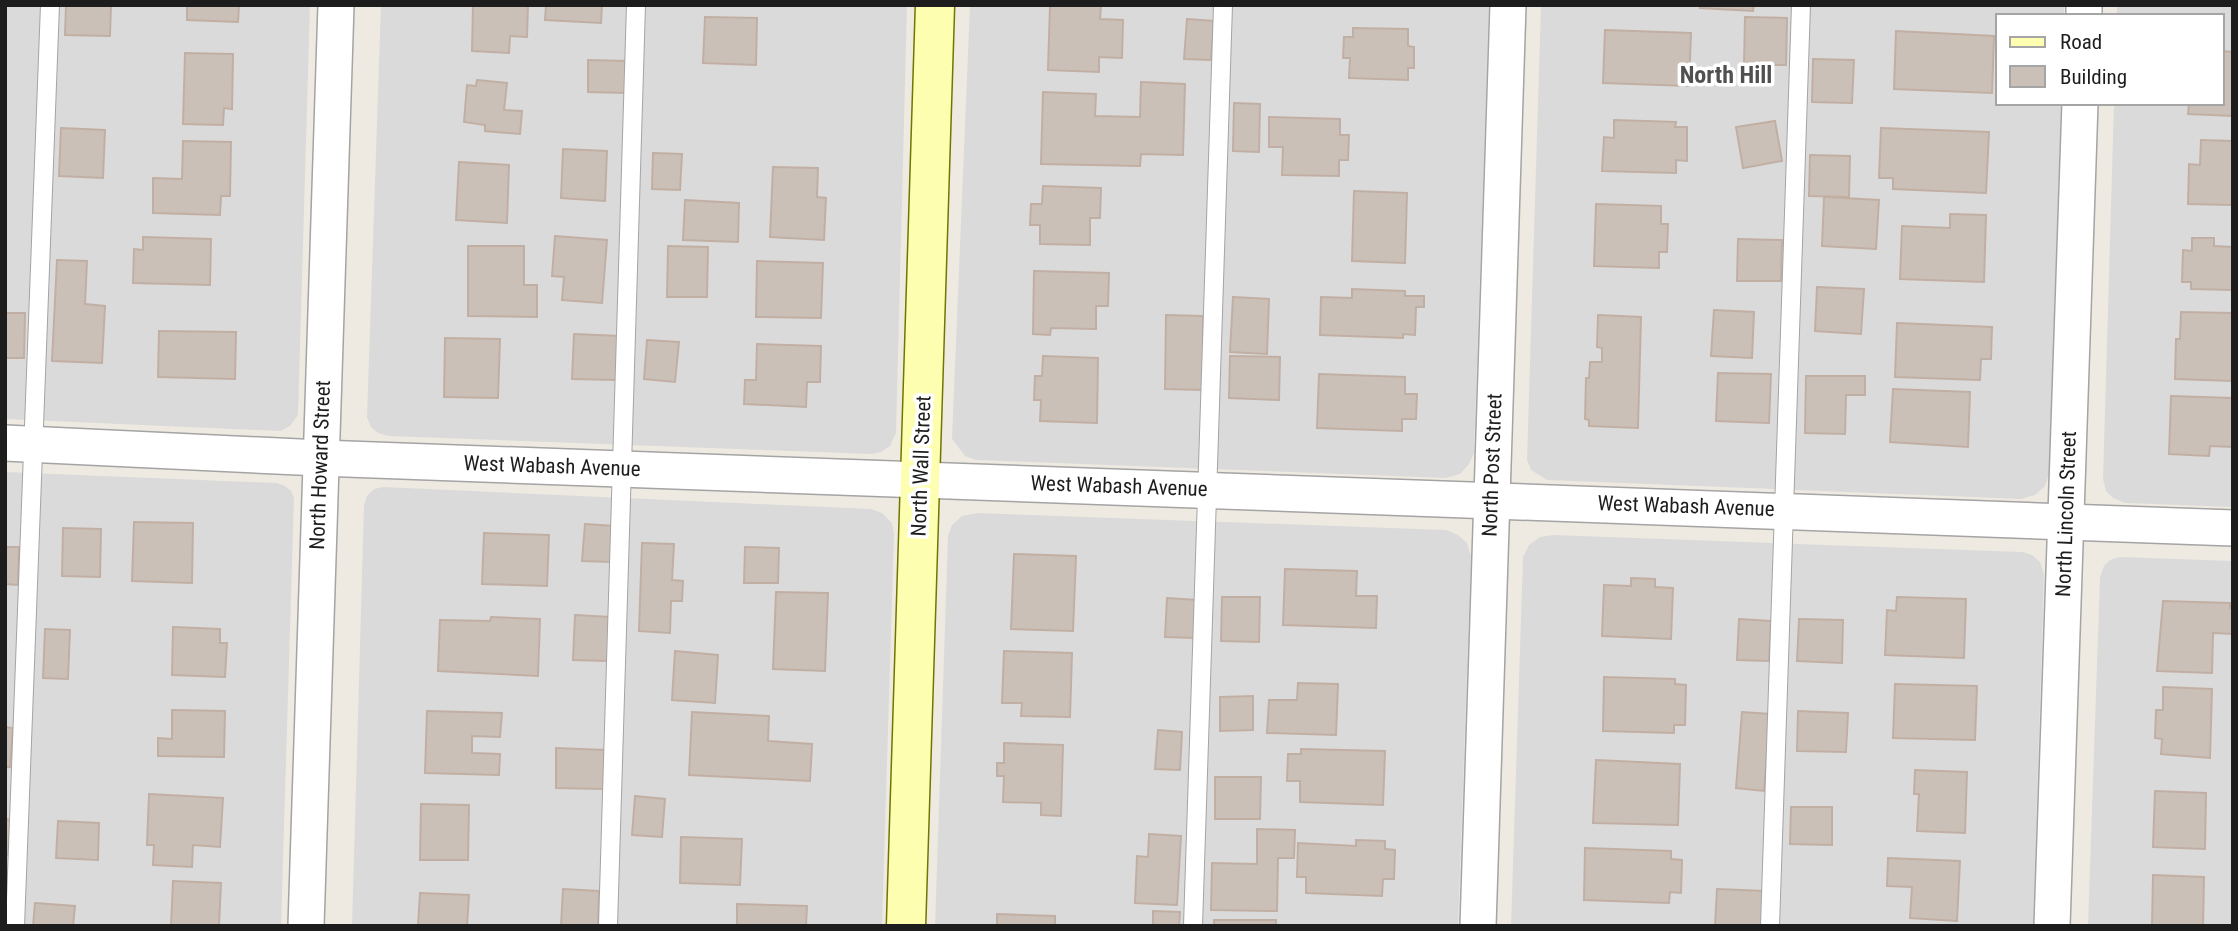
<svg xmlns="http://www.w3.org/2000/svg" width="2238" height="931" viewBox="0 0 2238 931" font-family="'Roboto Condensed',sans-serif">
<rect width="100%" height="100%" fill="#efeae1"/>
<g fill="#dbdada">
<polygon points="5,5 310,5 298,415 290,426 281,431 5,419"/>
<polygon points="381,5 907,5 896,433 890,446 881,452 872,454 389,436 378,433 371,427 367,417"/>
<polygon points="970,5 1489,5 1474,453 1469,464 1460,474 1446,478 976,460 965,456 952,439"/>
<polygon points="1541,5 2064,5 2064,16 1998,16 1998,103 2061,103 2049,474 2045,486 2035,495 2021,499 1547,480 1531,470 1527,460"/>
<polygon points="2117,5 2233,5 2233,507 2125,503 2113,498 2106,491 2103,479 2114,103 2222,103 2222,16 2117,16"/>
<polygon points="5,472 277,483 285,486 291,491 294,498 281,926 5,926"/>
<polygon points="383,487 871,509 882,513 892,523 894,534 882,926 352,926 364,505 367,496 374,489"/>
<polygon points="978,513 1446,530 1458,535 1467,543 1471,556 1458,926 935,926 948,536 952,525 962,516"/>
<polygon points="1553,535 2023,552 2032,555 2040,562 2044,575 2033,926 1511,926 1523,557 1529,545 1540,537"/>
<polygon points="2120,557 2233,561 2233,926 2088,926 2100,577 2104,566 2110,560"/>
</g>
<g fill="#cbc0b7" stroke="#c2afa3" stroke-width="2">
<polygon points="66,5 111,5 110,36 65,35"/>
<polygon points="187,5 239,5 238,22 187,20"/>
<polygon points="473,5 528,5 527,37 510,36 509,53 472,51"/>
<polygon points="546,5 602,5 601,23 545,20"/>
<polygon points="1050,5 1101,6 1100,19 1123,20 1122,58 1099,57 1099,72 1048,70"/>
<polygon points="1700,5 1754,5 1753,11 1700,8"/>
<polygon points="705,17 757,18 756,65 703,63"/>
<polygon points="1745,17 1787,18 1786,65 1744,65"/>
<polygon points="1187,19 1214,21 1211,60 1184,59"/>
<polygon points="1353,28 1408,29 1408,46 1414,47 1414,68 1408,68 1408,80 1349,78 1350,58 1343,58 1344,37 1353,37"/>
<polygon points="1605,30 1691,33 1689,86 1603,83"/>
<polygon points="1896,31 1994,36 1992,93 1894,89"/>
<polygon points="2222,51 2233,52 2233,116 2188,114 2189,103 2222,103"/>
<polygon points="185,53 233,54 232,109 224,108 223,125 183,124"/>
<polygon points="1813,59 1854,60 1852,103 1812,102"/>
<polygon points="588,60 626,61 626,93 588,92"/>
<polygon points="477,80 507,83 504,110 522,111 520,134 485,131 485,125 464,122 467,85 476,86"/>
<polygon points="1141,82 1185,84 1183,155 1141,154 1140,166 1041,164 1043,92 1096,94 1095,116 1140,117"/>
<polygon points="1234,103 1260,104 1259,152 1233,151"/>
<polygon points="1269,117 1340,119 1340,135 1349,135 1348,160 1339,160 1339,176 1282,175 1283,147 1269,147"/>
<polygon points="1614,120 1676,122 1675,127 1687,127 1687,161 1676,160 1676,173 1602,171 1604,137 1614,138"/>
<polygon points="1775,121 1782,161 1743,168 1736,127"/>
<polygon points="61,128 105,130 103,178 59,176"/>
<polygon points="1881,128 1989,132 1986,193 1893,189 1893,178 1879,178"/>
<polygon points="2201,140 2233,141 2233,205 2188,204 2189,164 2200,165"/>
<polygon points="183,141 231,142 230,196 221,196 220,215 153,213 153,178 182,179"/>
<polygon points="563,149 607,151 605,201 561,198"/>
<polygon points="653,153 682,154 680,190 652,189"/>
<polygon points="1810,155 1850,156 1849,197 1809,196"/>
<polygon points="459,162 509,165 507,223 456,220"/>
<polygon points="773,167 818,168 817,197 826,198 824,240 770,237"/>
<polygon points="1043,186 1101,188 1100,218 1090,218 1090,245 1040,244 1040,225 1030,225 1031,204 1042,204"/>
<polygon points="1354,191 1407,193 1405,263 1352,261"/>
<polygon points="1824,197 1879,200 1876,249 1822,246"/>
<polygon points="685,200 739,203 738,242 683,240"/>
<polygon points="1596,204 1661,206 1661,224 1668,224 1667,252 1659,252 1659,268 1594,266"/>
<polygon points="1950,214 1986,215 1984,282 1900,279 1902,226 1950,228"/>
<polygon points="555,236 607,240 602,303 562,300 564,277 552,276"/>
<polygon points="143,237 211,239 210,285 133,283 134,249 143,250"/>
<polygon points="2192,238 2214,238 2214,246 2233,247 2233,290 2191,289 2191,282 2182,282 2183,250 2192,251"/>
<polygon points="1738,239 1782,240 1781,281 1737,281"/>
<polygon points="468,246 524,246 524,285 537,285 537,317 468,316"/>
<polygon points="668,246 708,247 707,297 667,297"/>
<polygon points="57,260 87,261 85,304 105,306 102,363 52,361"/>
<polygon points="757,261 823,263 821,318 756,317"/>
<polygon points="1034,271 1109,273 1108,306 1096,306 1096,329 1051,328 1050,335 1033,334"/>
<polygon points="1817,287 1864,289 1861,334 1815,331"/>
<polygon points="1352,289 1405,291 1405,296 1424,296 1424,307 1416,307 1415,335 1403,334 1403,338 1320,335 1321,297 1352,298"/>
<polygon points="1233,297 1269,299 1267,354 1230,352"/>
<polygon points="1714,310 1754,312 1752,358 1711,356"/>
<polygon points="2181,312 2233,313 2233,381 2175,379 2176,339 2180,339"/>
<polygon points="5,313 25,313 24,358 5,358"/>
<polygon points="1166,315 1203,316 1203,390 1165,389"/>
<polygon points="1598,315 1641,317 1638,428 1589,426 1589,420 1585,419 1586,378 1589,378 1590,362 1602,362 1602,348 1597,347"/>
<polygon points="1897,323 1992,327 1991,359 1981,359 1980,380 1895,377"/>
<polygon points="159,331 236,332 235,379 158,377"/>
<polygon points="574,334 619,336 617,380 572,379"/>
<polygon points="445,338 500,339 498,398 444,397"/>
<polygon points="647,340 679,342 675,382 644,379"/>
<polygon points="757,344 821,346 820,382 807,382 806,407 744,404 745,380 756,380"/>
<polygon points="1043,356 1098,358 1097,423 1040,421 1041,400 1034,400 1035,376 1042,376"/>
<polygon points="1230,356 1280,357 1279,400 1229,398"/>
<polygon points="1718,373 1771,374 1769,423 1716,421"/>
<polygon points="1319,374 1405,377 1405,394 1417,394 1416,419 1402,419 1402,431 1317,428"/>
<polygon points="1806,376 1865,376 1865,395 1846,395 1845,434 1805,433"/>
<polygon points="1893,389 1970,392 1968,447 1890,442"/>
<polygon points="2171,396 2233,398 2233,447 2210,446 2209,456 2169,454"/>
<polygon points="134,522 193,523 192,583 132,581"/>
<polygon points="585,524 615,526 612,562 582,561"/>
<polygon points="63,528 101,529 100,577 62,576"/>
<polygon points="484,533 549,535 547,586 482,584"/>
<polygon points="642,543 674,544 672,580 683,581 682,601 671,601 670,633 639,631"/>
<polygon points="5,547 19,547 18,585 5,584"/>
<polygon points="745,547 779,548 778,583 744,583"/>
<polygon points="1014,554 1076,556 1073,631 1011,629"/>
<polygon points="1285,569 1357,571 1356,596 1377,596 1376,628 1283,625"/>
<polygon points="1631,578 1655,579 1655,587 1673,588 1671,639 1602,636 1604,585 1631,586"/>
<polygon points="776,592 828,593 825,671 773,669"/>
<polygon points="1222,597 1260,597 1259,642 1221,641"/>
<polygon points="1897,597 1966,599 1964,658 1885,655 1887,610 1896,611"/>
<polygon points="1167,598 1197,600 1194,638 1165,637"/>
<polygon points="2163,601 2230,603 2230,608 2233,609 2233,634 2213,633 2212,673 2157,671"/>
<polygon points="575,615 610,617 607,661 573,660"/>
<polygon points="491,617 540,619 538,676 438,671 440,620 490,621"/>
<polygon points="1739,619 1771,621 1769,661 1737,660"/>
<polygon points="1799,619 1843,620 1842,663 1797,661"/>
<polygon points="173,627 220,629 220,643 227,643 225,677 172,675"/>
<polygon points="45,629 70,630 68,679 43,678"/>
<polygon points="675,651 718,655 715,703 672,700"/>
<polygon points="1004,651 1072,653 1070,717 1021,716 1022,703 1002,703"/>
<polygon points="1604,677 1675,679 1675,684 1686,685 1685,725 1674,725 1674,733 1603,731"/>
<polygon points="1298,683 1338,684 1336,735 1267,733 1269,700 1297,700"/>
<polygon points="1895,684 1977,686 1975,740 1893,738"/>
<polygon points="2163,687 2212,689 2210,758 2161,754 2162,739 2155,738 2156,710 2163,710"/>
<polygon points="1253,696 1253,730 1220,731 1220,697"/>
<polygon points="172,710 225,711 224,757 158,756 158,738 172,739"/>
<polygon points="427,711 502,713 500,737 472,736 472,753 500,754 499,775 425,773"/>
<polygon points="1798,711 1848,713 1846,752 1797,751"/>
<polygon points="692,712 769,716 768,741 812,744 810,781 689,775"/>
<polygon points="1742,712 1770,714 1764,791 1736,788"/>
<polygon points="5,727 13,728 10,767 5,767"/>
<polygon points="1158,730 1182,732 1180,770 1155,769"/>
<polygon points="1004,743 1063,745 1061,816 1041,815 1041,803 1003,802 1004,776 997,776 997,763 1004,763"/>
<polygon points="556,748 605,750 604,789 556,788"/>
<polygon points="1301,749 1385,751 1383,805 1300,802 1300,781 1287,781 1288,754 1301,754"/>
<polygon points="1596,760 1680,764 1678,825 1593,823"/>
<polygon points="1915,770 1967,772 1965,833 1917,831 1919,794 1914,794"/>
<polygon points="1215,777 1261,777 1260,819 1215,819"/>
<polygon points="2155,791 2206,793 2205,849 2153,847"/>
<polygon points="149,794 223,798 220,847 193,845 192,867 153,865 154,845 147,845"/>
<polygon points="635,796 665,799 662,837 632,835"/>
<polygon points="421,804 469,805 468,860 420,860"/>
<polygon points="1791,807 1832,807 1832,845 1790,844"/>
<polygon points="5,819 12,820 9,855 5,854"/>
<polygon points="58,821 99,823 98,860 56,858"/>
<polygon points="1257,829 1295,830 1294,858 1278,858 1277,911 1211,910 1212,863 1257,864"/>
<polygon points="1149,834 1181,836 1177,905 1135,903 1137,856 1148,857"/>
<polygon points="681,837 742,839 740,885 680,883"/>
<polygon points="1356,840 1385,841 1385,849 1395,850 1394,879 1383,879 1382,896 1306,893 1306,877 1297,877 1298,843 1356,846"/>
<polygon points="1585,848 1671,851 1671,859 1682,860 1681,893 1670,892 1669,903 1584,900"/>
<polygon points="1888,858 1960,861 1957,921 1910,918 1912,887 1887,886"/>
<polygon points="2153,875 2204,877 2203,926 2152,926"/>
<polygon points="173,881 221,883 219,926 171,926"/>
<polygon points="563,889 599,891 598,926 561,926"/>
<polygon points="1717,889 1765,891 1763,926 1715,926"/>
<polygon points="420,893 469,895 467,926 418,926"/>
<polygon points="35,903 75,906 73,926 33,926"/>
<polygon points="737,904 807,906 806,926 737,926"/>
<polygon points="1153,911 1180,912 1179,926 1153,926"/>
<polygon points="997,914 1055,916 1055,926 997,926"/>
<rect x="1214" y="920" width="62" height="6"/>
</g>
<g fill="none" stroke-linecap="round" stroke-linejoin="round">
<g stroke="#a4a4a4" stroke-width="20">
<g id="lane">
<polyline points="15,926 50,5"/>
<polyline points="608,926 636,5"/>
<polyline points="1193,926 1223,5"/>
<polyline points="1770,926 1801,5"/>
</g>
</g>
<g stroke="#a4a4a4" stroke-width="38">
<g id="street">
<polyline points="2084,16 2084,5"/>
<polyline points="5,443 320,458 2233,528"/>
<polyline points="306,926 336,5"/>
<polyline points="1478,926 1508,5"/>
<polyline points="2052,926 2080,103"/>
</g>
</g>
<g stroke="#6f7700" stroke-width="41">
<polyline id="secondary" points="906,926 935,5"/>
</g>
<use href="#lane" stroke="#fff" stroke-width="18"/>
<use href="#street" stroke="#fff" stroke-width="35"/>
<use href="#secondary" stroke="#fdfeb0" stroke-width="38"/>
</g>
<g text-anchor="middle" stroke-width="7" stroke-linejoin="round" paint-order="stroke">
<g font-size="21" fill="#1d1d1d" stroke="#fff">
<text transform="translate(320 465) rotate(-88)" y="7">North Howard Street</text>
<text transform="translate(1492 465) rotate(-88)" y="7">North Post Street</text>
<text transform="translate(552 466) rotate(2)" y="7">West Wabash Avenue</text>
<text transform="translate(921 466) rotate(-88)" y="7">North Wall Street</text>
<text transform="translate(1119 486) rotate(2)" y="7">West Wabash Avenue</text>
<text transform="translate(1686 506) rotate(2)" y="7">West Wabash Avenue</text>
<text transform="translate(2066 514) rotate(-88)" y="7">North Lincoln Street</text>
</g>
<g font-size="24" font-weight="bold" fill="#505050" stroke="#fff">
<text x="1726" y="83">North Hill</text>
</g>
</g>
<rect width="2238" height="931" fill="none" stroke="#1d1d1d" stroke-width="14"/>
<rect x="1996" y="14" width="228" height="91" fill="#ffffff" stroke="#a5a5a5" stroke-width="2"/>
<rect x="2010" y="37" width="35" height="10" fill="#fdfeb0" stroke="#a5a5a5" stroke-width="2"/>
<text x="2060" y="49" font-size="21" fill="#1d1d1d">Road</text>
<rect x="2010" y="66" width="35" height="21" fill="#cbc0b7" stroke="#a5a5a5" stroke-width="2"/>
<text x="2060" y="84" font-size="21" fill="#1d1d1d">Building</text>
</svg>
